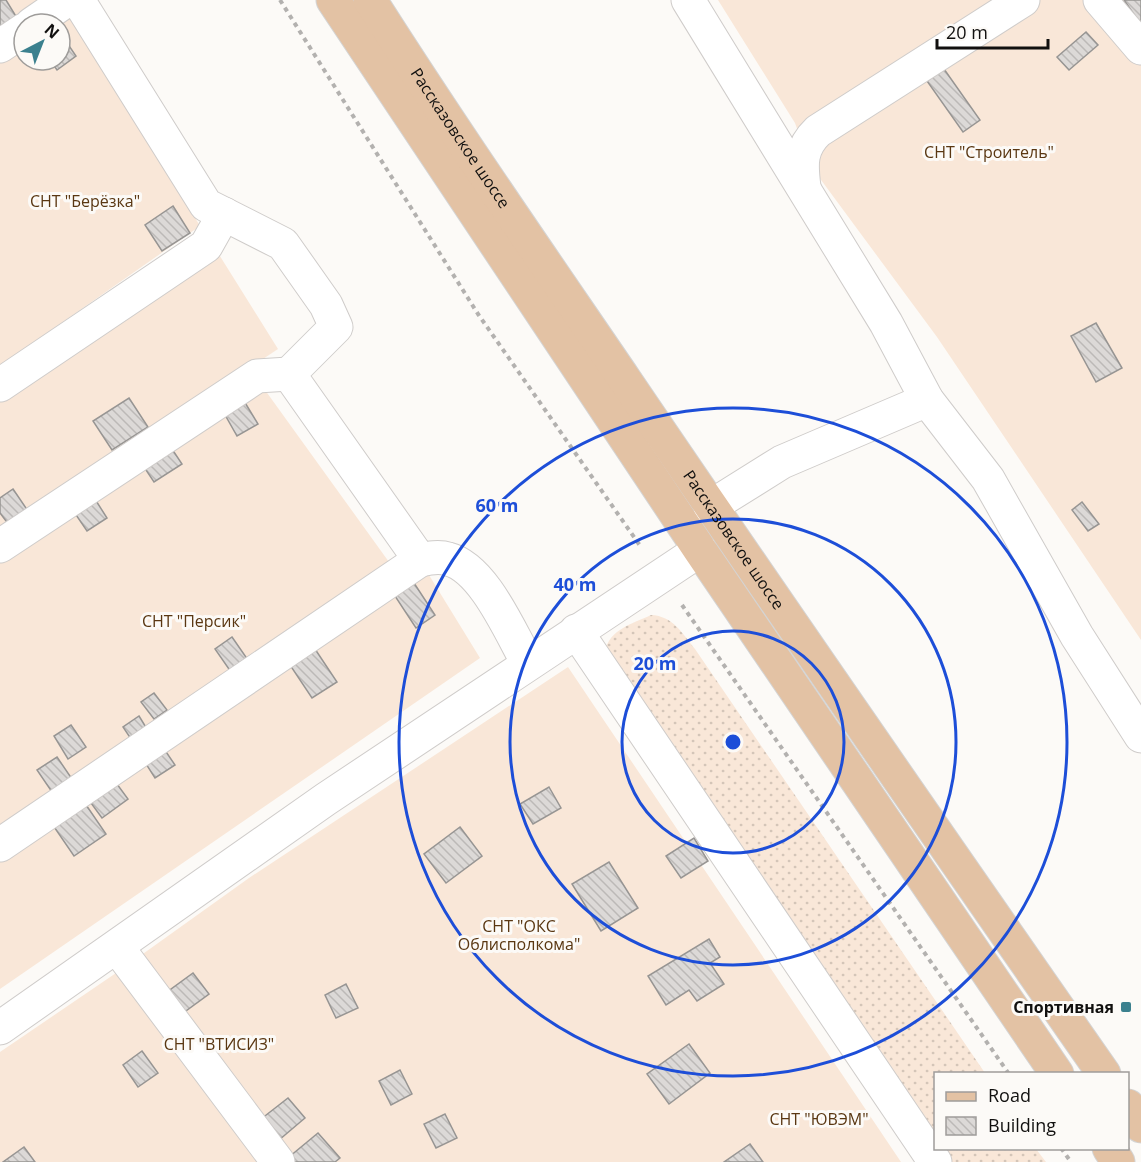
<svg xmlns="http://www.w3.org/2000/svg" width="1141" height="1162" viewBox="0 0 1141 1162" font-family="'Open Sans',sans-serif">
<defs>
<pattern id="grass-dots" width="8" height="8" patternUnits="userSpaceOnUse" patternTransform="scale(1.5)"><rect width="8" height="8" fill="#f9e7d8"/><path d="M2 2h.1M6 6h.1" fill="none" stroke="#d4c5b8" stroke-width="1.8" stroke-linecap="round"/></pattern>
<pattern id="building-back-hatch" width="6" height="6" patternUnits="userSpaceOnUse" patternTransform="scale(1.5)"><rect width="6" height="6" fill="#dcd9d7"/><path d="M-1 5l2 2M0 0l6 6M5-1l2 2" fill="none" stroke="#bcb9b7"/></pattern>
</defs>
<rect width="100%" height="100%" fill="#fcfaf7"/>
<g fill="url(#grass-dots)">
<path d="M651,615C673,616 682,633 695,649L985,1073L936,1074L935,1144L605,651C610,629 632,624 651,615Z"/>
<polygon points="939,1149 1036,1149 1046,1162 948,1162"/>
</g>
<g fill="#f9e7d8" fill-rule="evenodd">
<path d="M0,0H64L200,226L0,366ZM24,24H60V60H24Z"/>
<polygon points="718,0 1141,0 1141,640 937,337 810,165 795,123"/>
<polygon points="213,245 278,349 251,367 265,390 407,587 429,575 480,658 0,989 0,392"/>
<polygon points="568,667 901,1162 0,1162 0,1052 119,971 249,878"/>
</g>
<g fill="url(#building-back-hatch)" stroke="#979593" stroke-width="1.5">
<polygon points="0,0 6,0 17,18 0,28"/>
<polygon points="1124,0 1141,0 1141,23 1140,23"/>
<polygon points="1086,32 1098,45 1069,70 1057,57"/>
<polygon points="61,34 76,56 57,70 50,60 60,60"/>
<polygon points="944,69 980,120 963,132 927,81"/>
<polygon points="173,206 190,233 162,251 145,225"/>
<polygon points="1096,323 1122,368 1096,382 1071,336"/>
<polygon points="129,398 148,427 112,450 93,421"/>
<polygon points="244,401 258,424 237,436 224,413"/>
<polygon points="168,443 182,464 154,482 140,461"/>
<polygon points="13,489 28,511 9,525 0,513 0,498"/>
<polygon points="93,496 107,518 87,531 72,509"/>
<polygon points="1082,502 1099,524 1088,531 1072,510"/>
<polygon points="412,580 435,615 416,628 393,593"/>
<polygon points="232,637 248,660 231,672 215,649"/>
<polygon points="311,643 337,682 312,698 286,659"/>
<polygon points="154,693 167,710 154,719 141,702"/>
<polygon points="139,716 147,729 131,739 123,727"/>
<polygon points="71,725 86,747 68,759 54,736"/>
<polygon points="160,743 175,765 155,778 141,756"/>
<polygon points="57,757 72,779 52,792 37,770"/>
<polygon points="114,780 128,799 102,818 88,799"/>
<polygon points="549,787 561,808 533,824 520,804"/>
<polygon points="82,799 106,834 74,856 50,821"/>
<polygon points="460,827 482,856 446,883 424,854"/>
<polygon points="694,838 708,861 681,878 666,856"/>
<polygon points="609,862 638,908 601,931 572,884"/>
<polygon points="709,939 720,957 710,963 724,984 697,1001 689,990 666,1005 648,976"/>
<polygon points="193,973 209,994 179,1016 163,995"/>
<polygon points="346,984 358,1008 336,1018 325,995"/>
<polygon points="689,1044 710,1073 669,1104 647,1074"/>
<polygon points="142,1051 158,1073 138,1087 123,1065"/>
<polygon points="400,1070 412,1094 391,1105 379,1081"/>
<polygon points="288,1098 305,1118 279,1140 261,1119"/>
<polygon points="445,1114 457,1138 436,1148 424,1124"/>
<polygon points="318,1133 340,1158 335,1162 294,1162 289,1157"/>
<polygon points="750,1144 763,1162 724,1162"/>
<polygon points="24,1147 35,1162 3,1162"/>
</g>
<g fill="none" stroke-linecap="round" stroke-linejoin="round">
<g stroke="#cfccca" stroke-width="35">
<g id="minor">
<path d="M78,0L206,205L283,244L326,305L336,327L289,374L420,560C429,558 439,556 448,559C484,568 510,632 528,663"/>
<polyline points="688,0 886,323 927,400 988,479 1077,636 1141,736"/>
<polyline points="1100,0 1141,48"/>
<polyline points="32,24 67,0"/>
<polyline points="0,46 24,30"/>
<path d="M804,187C801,164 800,148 818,131L1023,0"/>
<polyline points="0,385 206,246 224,214"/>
<polyline points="710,507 782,462 927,400"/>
<polyline points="0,546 257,376 289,374"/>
<polyline points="576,631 935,1162"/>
<polyline points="0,845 420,560"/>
<polyline points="117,947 278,1162"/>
<polyline points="0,1028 326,799 700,550"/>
</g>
</g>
<g stroke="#d4d4d4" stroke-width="35">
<g id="major">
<polyline points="333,0 700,550 1057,1074"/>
<path id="s1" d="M370,0C452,129 539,254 625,380C783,613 943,843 1104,1074"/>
<polyline points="1128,1106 1141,1126"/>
<polyline points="1109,1148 1118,1162"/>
</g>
</g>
<g stroke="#b3b1af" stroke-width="4" stroke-dasharray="4.5 4.5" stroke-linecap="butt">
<polyline points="280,0 478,314 641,547"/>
<polyline points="682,605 1009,1074"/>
<polyline points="1061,1148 1071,1162"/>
</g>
<use href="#minor" stroke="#fff" stroke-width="33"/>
<use href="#major" stroke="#e3c2a4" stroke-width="33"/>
</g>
<g fill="none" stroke="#1d4ed8" stroke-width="3">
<circle cx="733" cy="742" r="111"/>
<circle cx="733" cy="742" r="223"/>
<circle cx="733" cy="742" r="334"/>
</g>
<rect fill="#3b808e" stroke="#fcfaf7" stroke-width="2" x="1120" y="1001" width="12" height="12" rx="3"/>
<g text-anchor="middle" stroke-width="6" stroke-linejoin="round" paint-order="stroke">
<g font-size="16" fill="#11100f" stroke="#fcfaf7">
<text dy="6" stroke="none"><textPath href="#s1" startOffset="165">Рассказовское шоссе</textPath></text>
<text dy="6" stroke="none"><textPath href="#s1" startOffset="651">Рассказовское шоссе</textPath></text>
</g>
<g font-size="16" fill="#5a3712" stroke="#fcfaf7">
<text x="989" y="158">СНТ "Строитель"</text>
<text x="85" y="207">СНТ "Берёзка"</text>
<text x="194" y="627">СНТ "Персик"</text>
<text x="519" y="932">СНТ "ОКС<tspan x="519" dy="18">Облисполкома"</tspan></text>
<text x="219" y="1050">СНТ "ВТИСИЗ"</text>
<text x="819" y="1125">СНТ "ЮВЭМ"</text>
</g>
<g font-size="16" font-weight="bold" fill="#11100f" stroke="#fcfaf7" text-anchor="end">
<text x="1114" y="1013">Спортивная</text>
</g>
</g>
<circle cx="733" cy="742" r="9" fill="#1d4ed8" stroke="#fcfaf7" stroke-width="3"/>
<g font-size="18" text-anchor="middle" font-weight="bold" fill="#1d4ed8" stroke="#fcfaf7" stroke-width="6" stroke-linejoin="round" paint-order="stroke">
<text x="497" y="512">60 m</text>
<text x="575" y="591">40 m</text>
<text x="655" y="670">20 m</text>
</g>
<rect x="934" y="1072" width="195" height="78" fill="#fcfaf7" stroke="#9e9c9a" stroke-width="1.5"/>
<rect x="946" y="1092" width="30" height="9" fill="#e3c2a4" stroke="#9e9c9a" stroke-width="1.5"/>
<text x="988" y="1102" font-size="18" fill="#11100f">Road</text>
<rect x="946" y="1117" width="30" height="18" fill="url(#building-back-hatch)" stroke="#9e9c9a" stroke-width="1.5"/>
<text x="988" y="1132" font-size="18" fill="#11100f">Building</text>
<g transform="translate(42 42) rotate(42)"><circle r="28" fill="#fcfaf7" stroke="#9e9c9a" stroke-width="1.5"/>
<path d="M0-4.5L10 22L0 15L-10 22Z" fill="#3b808e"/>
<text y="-9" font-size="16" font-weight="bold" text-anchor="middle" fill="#11100f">N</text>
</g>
<path d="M937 39v9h111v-9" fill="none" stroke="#11100f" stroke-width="3"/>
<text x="946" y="39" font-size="18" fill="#11100f" stroke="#fcfaf7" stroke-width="4.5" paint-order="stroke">20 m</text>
</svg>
